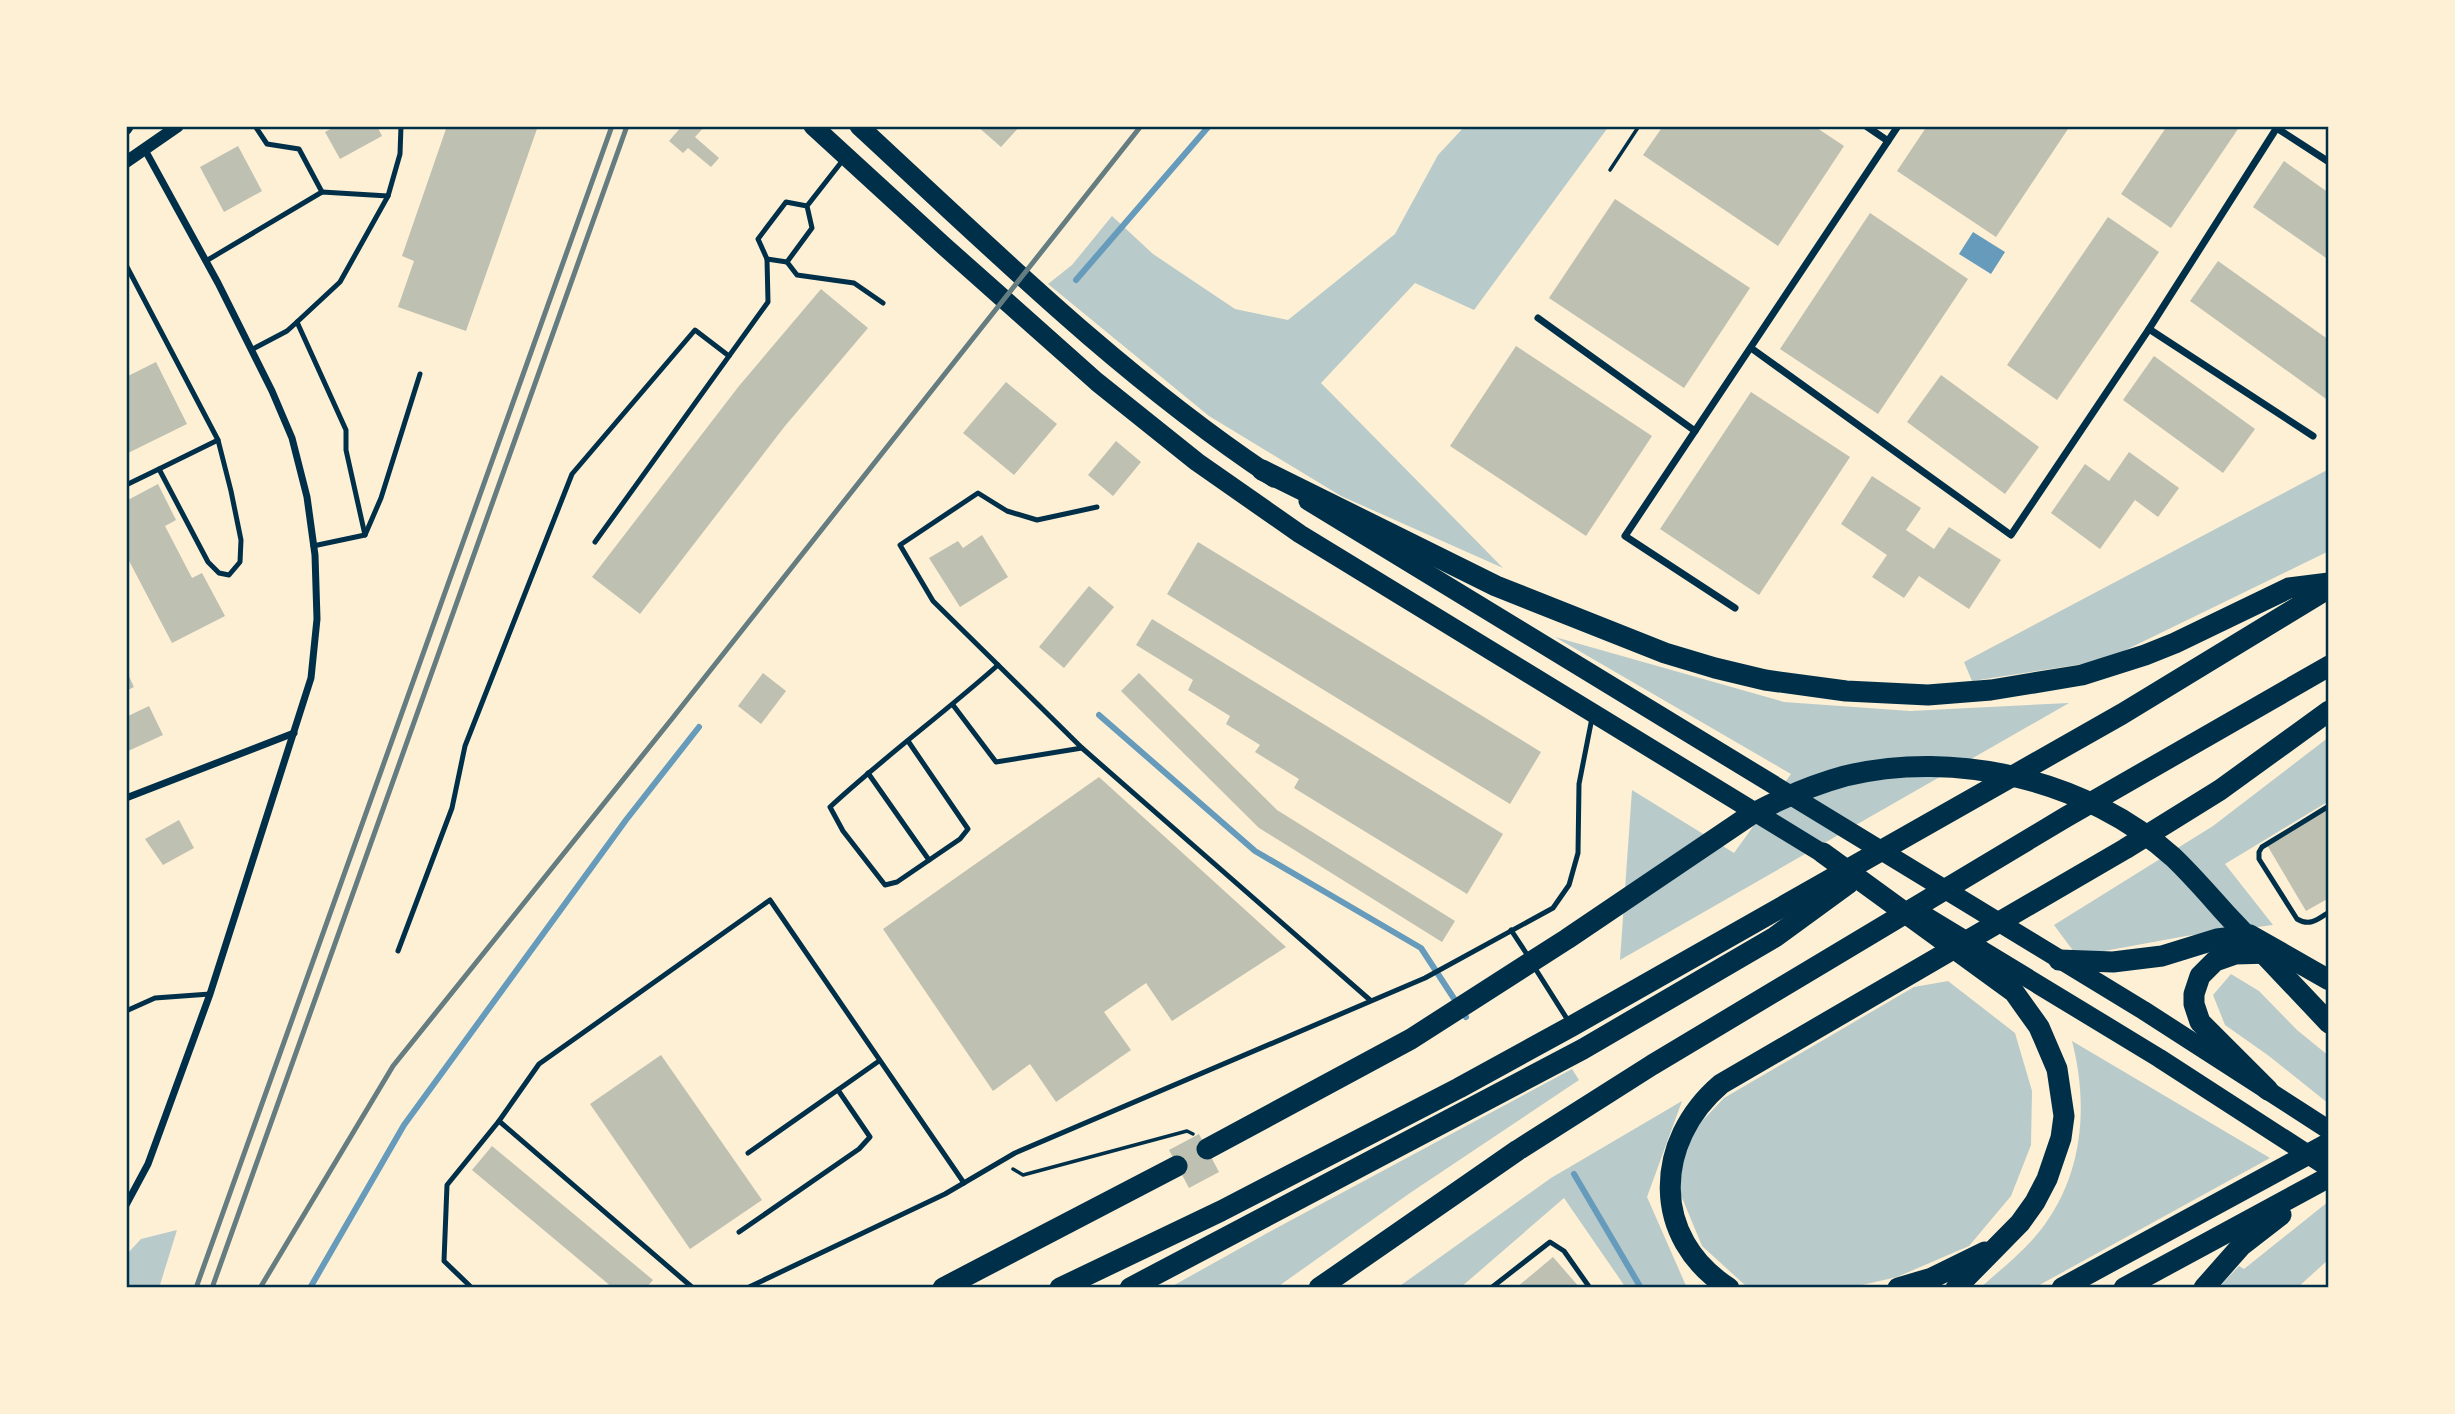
<svg xmlns="http://www.w3.org/2000/svg" width="2455" height="1414" viewBox="0 0 2455 1414" font-family="Ubuntu,sans-serif">
<rect width="100%" height="100%" fill="#fdf0d5"/>
<g fill="#b9caca">
<polygon points="1465,126 1609,126 1474,310 1415,283 1321,383 1503,568 1341,496 1209,416 1048,284 1072,265 1112,216 1153,254 1235,309 1288,320 1395,234 1438,155"/>
<polygon points="2329,469 2329,551 2103,661 1972,681 1964,662"/>
<polygon points="1555,637 1784,702 1910,711 2069,703 1620,960 1632,790 1734,853 1791,774"/>
<polygon points="2329,737 2329,801 2225,864 2273,925 2186,936 2077,956 2054,925 2213,826"/>
<polygon points="2231,974 2259,991 2297,1030 2329,1056 2329,1104 2269,1056 2225,1025 2213,995"/>
<polygon points="1948,981 2015,1033 2032,1091 2031,1145 2011,1196 1969,1246 1897,1277 1849,1288 1759,1288 1746,1286 1702,1246 1678,1188 1687,1137 1724,1098 1914,987"/>
<path d="M2072,1041L2270,1158L2034,1288H1980C2000,1270 2022,1253 2039,1232C2083,1177 2089,1107 2072,1041Z"/>
<polygon points="1572,1069 1579,1080 1410,1193 1276,1288 1169,1288 1271,1231"/>
<polygon points="1682,1101 1647,1197 1687,1288 1626,1288 1564,1198 1460,1288 1397,1288 1551,1178"/>
<polygon points="2329,1201 2329,1259 2297,1288 2218,1288 2239,1266 2244,1269"/>
<polygon points="177,1230 159,1288 126,1288 126,1255 141,1239"/>
</g>
<polygon fill="#669bbc" points="1973,232 2005,252 1991,274 1959,254"/>
<g fill="none" stroke-linecap="round" stroke-linejoin="round">
<g stroke="#669bbc" stroke-width="6">
<polyline points="1076,280 1209,126"/>
<polyline points="1099,715 1255,851 1421,948 1466,1017"/>
<polyline points="1574,1174 1641,1288"/>
<polyline points="310,1288 404,1125 626,820 699,727"/>
</g>
</g>
<g fill="#bec0b2">
<polygon points="336,126 377,126 382,136 340,159 325,132"/>
<polygon points="447,126 538,126 466,331 398,307 414,261 402,256"/>
<polygon points="682,126 705,126 695,137 719,158 711,167 688,148 683,153 669,141"/>
<polygon points="977,126 1020,126 1001,147"/>
<polygon points="1663,126 1814,126 1844,146 1778,246 1643,155"/>
<polygon points="1927,126 2070,126 1996,237 1897,171"/>
<polygon points="2167,126 2240,126 2171,228 2121,194"/>
<polygon points="238,146 262,191 224,212 200,167"/>
<polygon points="2284,161 2329,193 2329,260 2253,207"/>
<polygon points="1615,199 1750,288 1684,388 1549,298"/>
<polygon points="1870,213 1968,279 1878,414 1780,349"/>
<polygon points="2108,217 2159,252 2057,400 2007,365"/>
<polygon points="2218,261 2329,340 2329,401 2190,301"/>
<polygon points="821,289 868,328 785,426 640,614 592,577 739,386"/>
<polygon points="1516,346 1652,436 1586,536 1450,446"/>
<polygon points="2154,356 2255,429 2223,473 2123,400"/>
<polygon points="156,362 187,424 126,454 126,377"/>
<polygon points="1941,375 2039,447 2005,494 1907,422"/>
<polygon points="1006,382 1057,424 1014,475 963,433"/>
<polygon points="1751,392 1850,457 1759,595 1660,529"/>
<polygon points="1116,441 1141,462 1113,496 1088,475"/>
<polygon points="2129,452 2179,488 2158,517 2135,500 2100,549 2051,513 2085,464 2109,481"/>
<polygon points="1872,476 1921,508 1906,530 1934,549 1949,527 2001,560 1969,609 1919,576 1904,598 1872,577 1887,555 1841,524"/>
<polygon points="158,484 176,520 165,526 192,578 202,573 225,616 172,643 126,555 126,501"/>
<polygon points="982,535 1008,577 960,607 929,558 958,541 963,548"/>
<polygon points="1198,542 1541,752 1510,804 1167,594"/>
<polygon points="1089,586 1114,607 1064,668 1039,647"/>
<polygon points="1152,619 1503,834 1467,894 1294,788 1299,779 1255,752 1260,745 1226,724 1230,716 1188,690 1193,680 1136,645"/>
<polygon points="126,670 134,687 126,691"/>
<polygon points="763,673 786,691 761,724 738,706"/>
<polygon points="1139,673 1277,810 1455,921 1442,942 1259,828 1121,691"/>
<polygon points="149,706 163,735 126,752 126,717"/>
<polygon points="1099,777 1286,947 1172,1021 1146,983 1104,1012 1131,1050 1056,1102 1030,1064 993,1091 883,929"/>
<polygon points="2329,809 2329,898 2306,911 2267,845"/>
<polygon points="179,820 194,848 163,865 145,839"/>
<polygon points="661,1055 762,1200 690,1249 590,1104"/>
<polygon points="1199,1134 1219,1172 1189,1188 1169,1150"/>
<polygon points="492,1146 653,1280 646,1288 613,1288 472,1170"/>
<polygon points="1553,1257 1580,1288 1516,1288"/>
</g>
<g fill="none" stroke-linecap="round" stroke-linejoin="round">
<g stroke="#003049" stroke-width="3.5">
<polyline points="1610,170 1639,126"/>
<polyline points="1013,1169 1023,1175 1187,1131 1193,1134"/>
</g>
<g stroke="#003049" stroke-width="5">
<polyline points="255,126 267,144 299,149 322,192"/>
<polyline points="807,206 786,202 758,239 767,259 787,262 812,228 807,206 843,160"/>
<polyline points="206,261 322,192 388,196"/>
<polyline points="787,262 797,275 854,283 883,303"/>
<polyline points="126,265 218,440 231,491 241,540 240,562 229,575 219,573 208,562 159,469 126,485"/>
<polyline points="297,322 340,282 388,196 400,154 401,126"/>
<polyline points="251,350 287,331 297,322 346,430 346,450 365,535"/>
<polyline points="159,469 218,440"/>
<polyline points="595,542 768,302 767,259"/>
<polyline points="313,546 365,535 381,498 420,374"/>
<polyline points="998,665 933,601 900,545 978,493 1007,511 1037,520 1097,507"/>
<polyline points="953,705 996,762 1082,748"/>
<path d="M908,741L968,829L960,839L897,882L885,885L843,831L830,807C884,757 943,714 998,665L1082,748L1370,1000"/>
<polyline points="868,773 929,860"/>
<path d="M2329,806L2262,847L2259,852V859L2297,919C2310,927 2318,919 2329,912"/>
<polyline points="1511,930 1528,956"/>
<polyline points="398,951 452,808 465,746 572,474 695,330 729,356"/>
<polyline points="1533,965 1569,1022"/>
<polyline points="126,1011 155,998 210,994"/>
<polyline points="748,1153 879,1061"/>
<polyline points="739,1232 859,1149 870,1137 838,1090"/>
<polyline points="472,1288 444,1261 447,1185 499,1121"/>
<polyline points="693,1288 499,1121 539,1064 770,900 964,1183"/>
<polyline points="747,1288 945,1194 1015,1153 1425,978 1553,908 1569,885 1578,853 1579,784 1592,718"/>
<polyline points="1491,1288 1550,1242 1564,1251 1590,1288"/>
</g>
<g stroke="#003049" stroke-width="7">
<polyline points="1866,126 1888,141"/>
<polyline points="2275,127 2329,162"/>
<polyline points="1538,318 1695,431"/>
<polyline points="2149,329 2313,436"/>
<polyline points="1751,348 2011,535 2149,329 2276,129"/>
<polyline points="1735,608 1625,536 1898,126"/>
<polyline points="126,798 294,733"/>
<polyline points="126,1205 148,1164 210,994 311,678 317,619 315,555 307,497 292,438 272,391 218,283 145,150"/>
</g>
<g stroke="#003049" stroke-width="12">
<polyline points="126,129 128,126"/>
<polyline points="126,162 178,126"/>
</g>
<g stroke="#003049" stroke-width="19">
<polyline points="813,126 944,246 1097,382 1197,462 1300,534 1835,861"/>
<path d="M859,126C992,249 1123,378 1274,478"/>
<polyline points="1308,501 2143,1010 2329,1130"/>
<polyline points="1914,909 2159,1058 2329,1168"/>
</g>
<g stroke="#003049" stroke-width="21">
<polyline points="1262,470 1496,586 1665,653 1715,668 1765,680 1846,691 1928,695 1991,690 2082,675 2145,655 2175,643 2289,588 2329,583"/>
<polyline points="1823,853 2014,992 2039,1027 2057,1069 2064,1116 2061,1138 2047,1179 2035,1202 2020,1223 1956,1288"/>
<polyline points="2059,960 2113,962 2162,956 2217,939 2250,935 2329,980"/>
<polyline points="2268,1090 2200,1022 2194,1004 2194,994 2200,976 2215,961 2235,954 2270,953"/>
<path d="M1207,1149L1411,1039L1567,939L1752,814C1782,798 1812,785 1845,776C1955,749 2088,780 2173,857C2192,875 2209,895 2227,915C2261,951 2295,987 2329,1023"/>
<polyline points="943,1288 1177,1166"/>
<polyline points="1060,1288 1221,1211 1459,1088 1572,1026 2122,714 2329,588"/>
<polyline points="1130,1288 1583,1049 1775,937 1849,883"/>
<polyline points="1319,1288 1518,1150 1652,1065 2066,817 2329,666"/>
<path d="M1729,1288C1650,1238 1654,1141 1721,1084L2125,849L2220,790L2329,711"/>
<polyline points="1898,1288 1932,1278 1985,1252"/>
<polyline points="2062,1288 2329,1143"/>
<polyline points="2124,1288 2329,1177"/>
<polyline points="2204,1288 2241,1246 2281,1215"/>
</g>
<g stroke="#657d81" stroke-width="5">
<polyline points="196,1288 612,126"/>
<polyline points="212,1288 627,126"/>
<polyline points="260,1288 393,1066 671,720 1141,126"/>
</g>
</g>
<rect width="2455" height="1414" fill="none" stroke="#fdf0d5" stroke-width="256"/>
<rect x="128" y="128" width="2199" height="1158" fill="none" stroke="#003049" stroke-width="2.5"/>
</svg>
